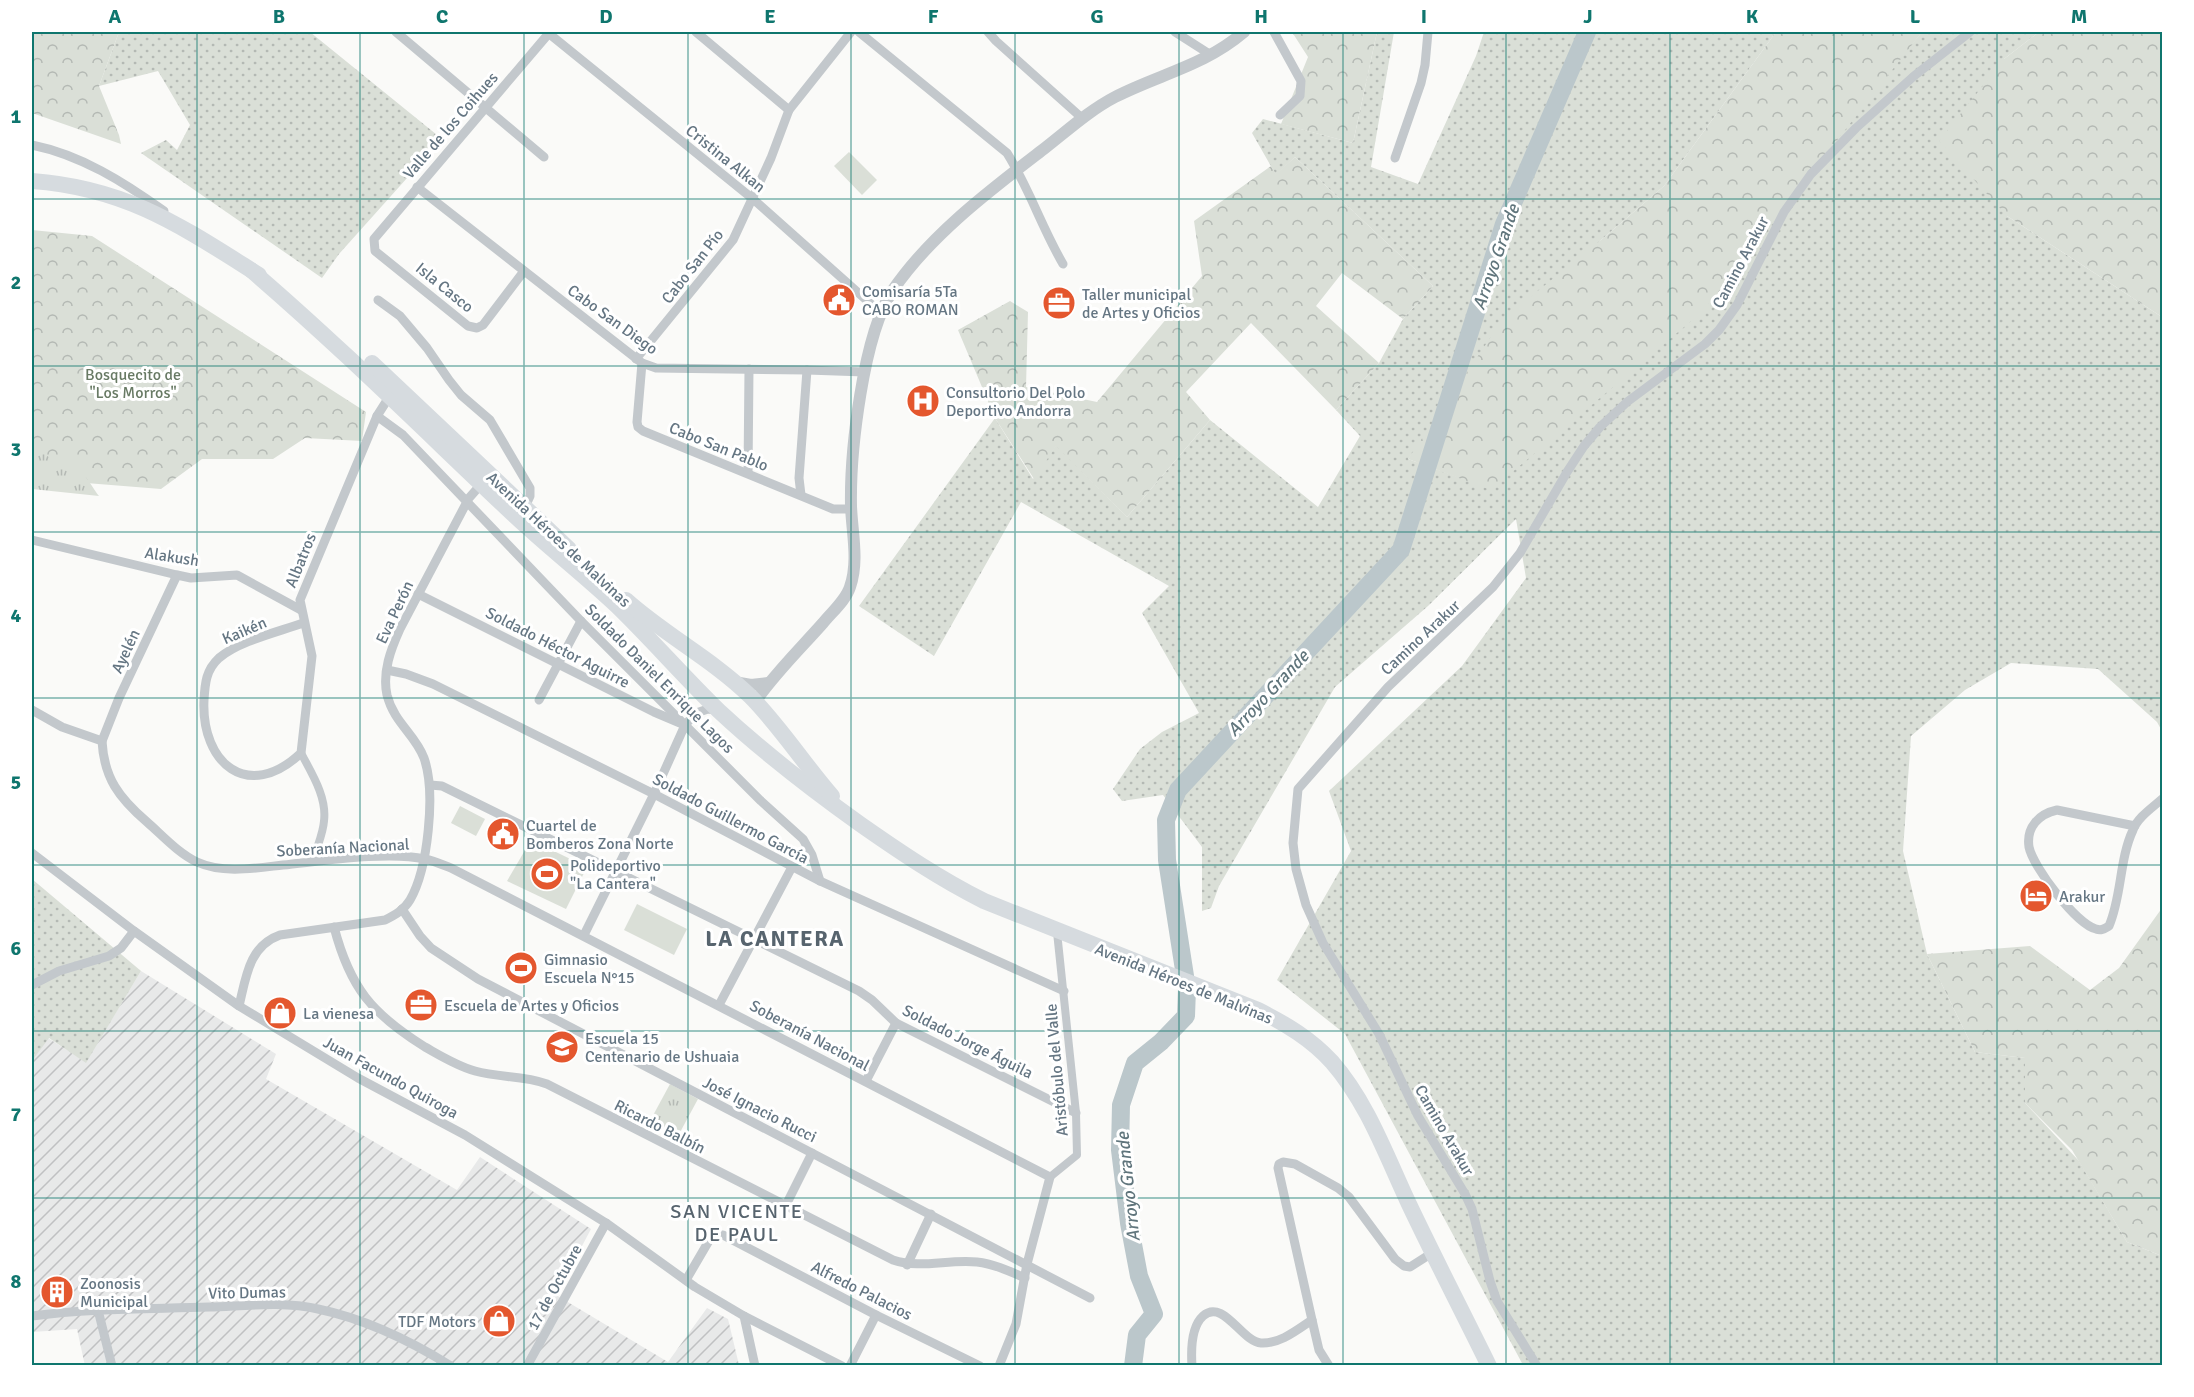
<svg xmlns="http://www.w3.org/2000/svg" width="2194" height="1397" viewBox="0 0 2194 1397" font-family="Signika,sans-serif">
<defs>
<pattern id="industrial-furrows" width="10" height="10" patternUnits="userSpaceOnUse" patternTransform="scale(1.5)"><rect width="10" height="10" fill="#e8e9e9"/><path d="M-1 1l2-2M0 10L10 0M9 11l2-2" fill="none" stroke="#c0c1c2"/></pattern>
<pattern id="grass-dots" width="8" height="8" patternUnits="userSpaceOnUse" patternTransform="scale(1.5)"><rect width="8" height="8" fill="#dadfd7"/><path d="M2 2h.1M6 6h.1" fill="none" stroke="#b4b9b4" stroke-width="1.8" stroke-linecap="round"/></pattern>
<pattern id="forest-crowns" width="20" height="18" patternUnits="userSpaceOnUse" patternTransform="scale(1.5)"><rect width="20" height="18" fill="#dadfd7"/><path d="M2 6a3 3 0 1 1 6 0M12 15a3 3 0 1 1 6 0" fill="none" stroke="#b4b9b4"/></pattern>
<pattern id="park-tufts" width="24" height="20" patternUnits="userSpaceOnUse" patternTransform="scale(1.5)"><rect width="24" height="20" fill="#dadfd7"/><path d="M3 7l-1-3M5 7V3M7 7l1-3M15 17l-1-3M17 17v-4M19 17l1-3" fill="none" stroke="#b4b9b4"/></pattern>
</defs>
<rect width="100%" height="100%" fill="#fafaf8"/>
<polygon fill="url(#industrial-furrows)" points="141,971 276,1054 266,1079 457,1190 480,1157 591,1229 556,1295 668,1362 707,1308 728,1319 739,1365 85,1366 77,1329 32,1332 32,1061 48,1038 86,1062"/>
<g fill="url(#grass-dots)">
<polygon points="119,32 310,32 442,139 339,254 322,278 141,153 166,140 177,150 190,125 158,71 99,86"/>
<polygon points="1377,32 1394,32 1371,167 1418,184 1476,56 1484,32 1776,32 1664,186 1601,240 1408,459 1491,489 1902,56 1922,32 2039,32 2004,59 2007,216 2162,317 2162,731 2157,722 2098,669 2011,663 1965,690 1911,736 1903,851 1927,954 1975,1052 2025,1058 2025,1103 2079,1161 2127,1242 2162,1256 2162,1365 1523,1365 1345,1034 1277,980 1351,851 1329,791 1462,666 1526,578 1516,519 1428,606 1335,687 1219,886 1211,908 1202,911 1202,847 1163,795 1122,801 1113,789 1140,749 1162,732 1199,713 1142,613 1169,586 1021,502 934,656 859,606 995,418 1033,479 1056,445 1127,517 1210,420 1318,507 1360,436 1336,410 1379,363 1403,319 1433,286 1295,157 1276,175 1252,133 1263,119 1353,143"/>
<polygon points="32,879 141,971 86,1063 49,1038 32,1061"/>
</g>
<g fill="url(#forest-crowns)">
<polygon points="32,32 119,32 99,86 119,135 121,144 32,113"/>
<polygon points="1292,32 1377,32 1353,143 1281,124 1308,57"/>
<polygon points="1776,32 1922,32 1703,311 1491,490 1408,459 1503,319 1601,240 1664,186"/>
<polygon points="2039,32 2162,32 2162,317 2007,216 1939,141 2004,59"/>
<polygon points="1295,157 1433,286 1403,319 1342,273 1316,306 1379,363 1336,410 1251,323 1186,392 1210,420 1127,517 1056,446 1034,479 995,418 958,330 1010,301 1028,312 1026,387 1097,402 1202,276 1194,221 1271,166 1276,174"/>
<polygon points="32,230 92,236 366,412 362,441 305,438 273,459 202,459 161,489 86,483 32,465"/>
<polygon points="2162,908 2162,1256 2127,1242 2072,1150 2025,1103 2025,1058 1975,1052 1927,954 2030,946 2090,990 2119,968"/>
</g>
<g fill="url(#park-tufts)">
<path d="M32,445L50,458C70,447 89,482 99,496L32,489Z"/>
<polygon points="670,1084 698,1099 678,1136 650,1121"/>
</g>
<g fill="#dadfd7">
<polygon points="849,152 877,180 862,195 834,166"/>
<polygon points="460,806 485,819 476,836 451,823"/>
<polygon points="531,840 587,867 566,909 507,881"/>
<polygon points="637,904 687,929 674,955 624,930"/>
</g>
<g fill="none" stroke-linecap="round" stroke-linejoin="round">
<polyline stroke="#bbc7cb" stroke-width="18" points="1133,1366 1137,1335 1154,1314 1139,1276 1129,1223 1120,1150 1121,1105 1135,1063 1161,1042 1186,1016 1187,989 1167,860 1166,820 1178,790 1401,550 1504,224 1587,32"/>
<g stroke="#c3c8cc" stroke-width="8">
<path d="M301,753C312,774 327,797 324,821C323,835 316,848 313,862"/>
<polyline points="1050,1177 1077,1155 1076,1113 1057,932"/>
</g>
<g stroke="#c3c8cc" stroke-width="9">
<polyline points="396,32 544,157"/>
<polyline points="547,32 753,199 881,313"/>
<polyline points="696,32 789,110"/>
<path d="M859,32L1007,153C1029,188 1042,228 1063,264"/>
<polyline points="988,32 996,41 1083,119"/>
<polyline points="1175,32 1211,55"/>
<polyline points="1274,32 1301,81 1300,96 1280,115"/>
<path d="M32,145C81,155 124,182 164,211"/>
<polyline points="1395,158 1421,83 1425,65 1428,32"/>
<polyline points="417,187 642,363 656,368 807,370 865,372"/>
<polyline points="524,271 483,325 477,328 468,326 375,251 374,239 550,32"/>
<polyline points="378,300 400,316 427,348 449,380 461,395 490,420 530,488 530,496 524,509"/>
<polyline points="636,359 733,240 771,158 789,110 851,32"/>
<polyline points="642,363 637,422 638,427 643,431 833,509 851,509"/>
<polyline points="377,416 403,435 581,621 761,801 803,839 812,855 820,881"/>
<polyline points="748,473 749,369"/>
<polyline points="801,495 799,478 807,370"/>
<polyline points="32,540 177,575 191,578 237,575 301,610"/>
<polyline points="418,594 654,712 680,723"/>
<path d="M303,623C278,632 239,641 219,658C206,670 205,683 204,700C201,763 248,803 301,753L312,656L300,600L377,416L391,394"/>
<polyline points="387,670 406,674 433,684 654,794 820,881 1064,991"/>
<polyline points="539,700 581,621"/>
<path d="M32,710L62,727L102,741C104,778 119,798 147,822C162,835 178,853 197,862C223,874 256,868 283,865C323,861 387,851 425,859C434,861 443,865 451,868L1050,1177L1027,1264L1016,1324L999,1366"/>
<polyline points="102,741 119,698 177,575"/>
<polyline points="430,785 442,786 859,991 872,1000 896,1023 1076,1113"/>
<path d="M2135,826L2057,810C2039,814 2026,827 2029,847C2033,867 2076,924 2096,929C2101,931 2104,929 2109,926C2122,896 2119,860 2133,830C2138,817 2152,808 2162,799"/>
<polyline points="32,853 134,931 239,1006 358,1078 465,1135 606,1223 695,1287 744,1316 842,1366"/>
<polyline points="402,909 420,936 431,948 478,979 1090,1298"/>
<path d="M334,927C350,988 372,1014 425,1047C441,1056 457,1066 475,1071C499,1078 523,1075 547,1084L893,1260C920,1269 948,1259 977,1262C994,1264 1009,1271 1025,1278"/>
<polyline points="584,935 654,794 685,725 696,713 708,709 716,710"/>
<polyline points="32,985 59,971 109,956 121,948 134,931"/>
<polyline points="719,1005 792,867"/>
<path d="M239,1006C246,977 249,946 280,935L385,920C395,915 404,910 410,900C428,869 436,792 424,758C415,734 394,723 387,695C382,672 391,649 400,629L469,498L484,481"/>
<polyline points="866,1081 896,1023"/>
<polyline points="785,1207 812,1153"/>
<polyline points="907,1265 931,1214"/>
<polyline points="686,1280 710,1239 715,1235 723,1235 876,1315 980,1366"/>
<polyline points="98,1310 112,1366"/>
<path d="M32,1316C90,1308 150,1309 209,1307C244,1306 283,1301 318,1309C366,1319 409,1340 451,1366"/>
<polyline points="744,1316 755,1366"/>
<polyline points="1312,1320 1319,1350 1329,1366"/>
<polyline points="527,1366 606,1223"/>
<polyline points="850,1366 876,1315"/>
<path d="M1192,1366C1191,1351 1191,1327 1203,1316C1223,1298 1242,1342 1261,1343C1280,1344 1297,1330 1312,1320L1278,1168L1279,1164L1283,1162L1295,1164L1338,1188L1349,1197L1395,1259L1404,1266L1410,1267L1432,1253"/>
<polyline points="1537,1366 1497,1301 1490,1281 1472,1209 1465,1194 1418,1116 1379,1034 1323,943 1306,905 1296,869 1293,843 1298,789 1388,687 1493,587 1520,553 1567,472 1584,446 1600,427 1627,402 1705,344 1719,330 1737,305 1784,212 1811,174 1856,128 1914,76 1970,32"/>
</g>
<g stroke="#c3c8cc" stroke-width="12">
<polyline points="734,682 751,685 768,683"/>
<path d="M755,702C775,673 800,649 823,623C832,612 846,600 850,587C859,561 852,533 851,506C850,452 863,334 893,290C931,234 993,188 1045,148C1068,130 1090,110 1115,97C1160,74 1204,66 1244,32"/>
</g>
<g stroke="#d6dbdf" stroke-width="16">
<path d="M32,181C127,188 181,226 259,275"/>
<path d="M251,270C342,348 427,433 515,516C548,547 584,575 617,606C652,640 684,677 719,711C763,752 811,789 860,824C900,852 940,879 984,901L1258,1010C1286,1024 1311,1039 1332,1062C1367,1102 1386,1155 1408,1202C1434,1257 1462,1311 1489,1366"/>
<polyline points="372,363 569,549"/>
<path d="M626,600C665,635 712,659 750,696C780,726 804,764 832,796"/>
</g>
</g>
<path fill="none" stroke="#0f766e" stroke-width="1.5" stroke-opacity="0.55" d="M197,32V1366M360,32V1366M524,32V1366M688,32V1366M851,32V1366M1015,32V1366M1179,32V1366M1343,32V1366M1506,32V1366M1670,32V1366M1834,32V1366M1997,32V1366M32,199H2162M32,366H2162M32,532H2162M32,698H2162M32,865H2162M32,1031H2162M32,1198H2162"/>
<defs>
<g id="civic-disc" transform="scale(1.725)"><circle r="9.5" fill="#e4572e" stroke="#fff"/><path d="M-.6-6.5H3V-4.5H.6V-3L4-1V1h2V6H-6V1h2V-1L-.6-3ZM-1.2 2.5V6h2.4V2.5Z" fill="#fff"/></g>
<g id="office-disc" transform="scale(1.725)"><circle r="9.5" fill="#e4572e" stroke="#fff"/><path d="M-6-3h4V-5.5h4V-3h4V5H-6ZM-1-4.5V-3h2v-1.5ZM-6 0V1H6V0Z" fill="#fff"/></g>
<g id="hospital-disc" transform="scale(1.725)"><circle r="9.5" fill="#e4572e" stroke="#fff"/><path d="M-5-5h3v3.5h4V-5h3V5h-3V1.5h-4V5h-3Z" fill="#fff"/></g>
<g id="stadium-disc" transform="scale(1.725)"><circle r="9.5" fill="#e4572e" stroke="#fff"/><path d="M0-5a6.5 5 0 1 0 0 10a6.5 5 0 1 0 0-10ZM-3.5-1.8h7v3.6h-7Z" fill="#fff"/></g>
<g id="hotel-disc" transform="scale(1.725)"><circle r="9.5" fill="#e4572e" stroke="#fff"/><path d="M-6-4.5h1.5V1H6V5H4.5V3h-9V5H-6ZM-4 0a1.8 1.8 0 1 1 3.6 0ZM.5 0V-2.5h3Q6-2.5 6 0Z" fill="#fff"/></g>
<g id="shop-disc" transform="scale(1.725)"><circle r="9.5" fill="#e4572e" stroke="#fff"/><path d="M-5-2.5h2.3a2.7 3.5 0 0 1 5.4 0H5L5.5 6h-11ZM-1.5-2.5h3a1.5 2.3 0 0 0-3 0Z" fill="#fff"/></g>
<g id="school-disc" transform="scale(1.725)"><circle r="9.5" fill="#e4572e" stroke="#fff"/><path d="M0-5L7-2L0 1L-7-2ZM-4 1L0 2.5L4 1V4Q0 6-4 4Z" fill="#fff"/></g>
<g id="building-disc" transform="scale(1.725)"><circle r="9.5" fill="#e4572e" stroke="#fff"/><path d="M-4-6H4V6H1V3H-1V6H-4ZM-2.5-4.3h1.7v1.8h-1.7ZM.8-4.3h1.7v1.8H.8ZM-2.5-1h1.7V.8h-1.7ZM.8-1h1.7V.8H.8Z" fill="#fff"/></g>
</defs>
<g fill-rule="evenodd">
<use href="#civic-disc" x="839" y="300"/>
<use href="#office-disc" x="1059" y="303"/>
<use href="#hospital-disc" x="923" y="401"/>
<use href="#civic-disc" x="503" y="834"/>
<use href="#stadium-disc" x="547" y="874"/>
<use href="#hotel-disc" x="2036" y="896"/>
<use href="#stadium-disc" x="521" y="968"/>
<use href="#office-disc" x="421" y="1005"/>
<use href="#shop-disc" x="280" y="1013"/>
<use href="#school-disc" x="562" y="1047"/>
<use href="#building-disc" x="57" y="1292"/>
<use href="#shop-disc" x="499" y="1321"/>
</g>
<g text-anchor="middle" stroke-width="6" stroke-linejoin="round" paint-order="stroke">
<g font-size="16" fill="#657683" stroke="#fff">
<text transform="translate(450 125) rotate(-49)" y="6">Valle de los Coihues</text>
<text transform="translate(726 158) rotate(39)" y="6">Cristina Alkan</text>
<text transform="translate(1740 262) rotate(-62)" y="6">Camino Arakur</text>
<text transform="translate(692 266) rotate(-52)" y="6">Cabo San Pío</text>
<text transform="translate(445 287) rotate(39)" y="6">Isla Casco</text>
<text transform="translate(613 319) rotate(36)" y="6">Cabo San Diego</text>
<text transform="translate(719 446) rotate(22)" y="6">Cabo San Pablo</text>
<text transform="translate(559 539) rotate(43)" y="6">Avenida Héroes de Malvinas</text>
<text transform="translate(172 556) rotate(9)" y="6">Alakush</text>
<text transform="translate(300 560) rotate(-68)" y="6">Albatros</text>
<text transform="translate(394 612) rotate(-65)" y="6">Eva Perón</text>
<text transform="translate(244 630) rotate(-23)" y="6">Kaikén</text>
<text transform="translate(1420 637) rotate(-43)" y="6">Camino Arakur</text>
<text transform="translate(558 647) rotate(27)" y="6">Soldado Héctor Aguirre</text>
<text transform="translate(125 651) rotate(-65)" y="6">Ayelén</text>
<text transform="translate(660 678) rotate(45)" y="6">Soldado Daniel Enrique Lagos</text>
<text transform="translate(731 818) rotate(28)" y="6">Soldado Guillermo García</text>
<text transform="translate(343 847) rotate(-3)" y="6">Soberanía Nacional</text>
<text transform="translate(1184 983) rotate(22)" y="6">Avenida Héroes de Malvinas</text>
<text transform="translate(810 1035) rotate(28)" y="6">Soberanía Nacional</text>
<text transform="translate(968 1041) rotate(27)" y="6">Soldado Jorge Águila</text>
<text transform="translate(1056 1070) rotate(-95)" y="6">Aristóbulo del Valle</text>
<text transform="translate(391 1077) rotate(29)" y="6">Juan Facundo Quiroga</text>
<text transform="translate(760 1109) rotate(27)" y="6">José Ignacio Rucci</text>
<text transform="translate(660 1126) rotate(27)" y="6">Ricardo Balbín</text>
<text transform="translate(1445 1130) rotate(60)" y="6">Camino Arakur</text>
<text transform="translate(554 1287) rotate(-61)" y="6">17 de Octubre</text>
<text transform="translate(862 1290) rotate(27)" y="6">Alfredo Palacios</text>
<text transform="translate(247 1292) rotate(-1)" y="6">Vito Dumas</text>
</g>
<g font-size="16" fill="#657683" stroke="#fff" text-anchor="start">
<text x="862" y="297">Comisaría 5Ta<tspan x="862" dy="18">CABO ROMAN</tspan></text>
<text x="1082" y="300">Taller municipal<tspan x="1082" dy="18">de Artes y Oficios</tspan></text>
<text x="946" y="398">Consultorio Del Polo<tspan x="946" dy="18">Deportivo Andorra</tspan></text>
<text x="526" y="831">Cuartel de<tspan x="526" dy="18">Bomberos Zona Norte</tspan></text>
<text x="570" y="871">Polideportivo<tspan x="570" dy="18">"La Cantera"</tspan></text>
<text x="2059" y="902">Arakur</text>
<text x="544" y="965">Gimnasio<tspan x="544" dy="18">Escuela N°15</tspan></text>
<text x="444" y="1011">Escuela de Artes y Oficios</text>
<text x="303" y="1019">La vienesa</text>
<text x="585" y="1044">Escuela 15<tspan x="585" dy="18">Centenario de Ushuaia</tspan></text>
<text x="80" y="1289">Zoonosis<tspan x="80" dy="18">Municipal</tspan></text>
<text x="476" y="1327" text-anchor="end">TDF Motors</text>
</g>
<g font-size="16" fill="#687a64" stroke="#fff">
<text x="133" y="380">Bosquecito de<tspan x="133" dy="18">"Los Morros"</tspan></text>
</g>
<g font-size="18" font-style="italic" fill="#60757c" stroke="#fff">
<text transform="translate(1496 257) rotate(-71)" y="6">Arroyo Grande</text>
<text transform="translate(1268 693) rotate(-47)" y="6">Arroyo Grande</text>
<text transform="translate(1128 1187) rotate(-96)" y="6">Arroyo Grande</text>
</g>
<g font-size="20" letter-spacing="1.5" fill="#57646e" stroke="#fff">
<text x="737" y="1218">SAN VICENTE<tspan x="737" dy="23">DE PAUL</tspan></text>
</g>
<g font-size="22" font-weight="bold" letter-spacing="1.5" fill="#57646e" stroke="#fff">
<text x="775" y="946">LA CANTERA</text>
</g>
</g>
<rect width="2194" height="1397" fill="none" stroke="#ffffff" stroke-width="66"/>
<rect x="33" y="33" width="2128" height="1331" fill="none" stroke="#0f766e" stroke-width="2"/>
<g font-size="20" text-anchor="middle" font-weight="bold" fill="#0f766e">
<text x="115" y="23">A</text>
<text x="279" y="23">B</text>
<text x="442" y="23">C</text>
<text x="606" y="23">D</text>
<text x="770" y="23">E</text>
<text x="933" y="23">F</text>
<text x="1097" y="23">G</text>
<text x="1261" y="23">H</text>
<text x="1424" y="23">I</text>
<text x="1588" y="23">J</text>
<text x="1752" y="23">K</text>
<text x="1915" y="23">L</text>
<text x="2079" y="23">M</text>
<text x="16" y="123">1</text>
<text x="16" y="289">2</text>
<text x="16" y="456">3</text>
<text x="16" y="622">4</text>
<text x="16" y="789">5</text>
<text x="16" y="955">6</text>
<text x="16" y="1121">7</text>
<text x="16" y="1288">8</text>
</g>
</svg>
